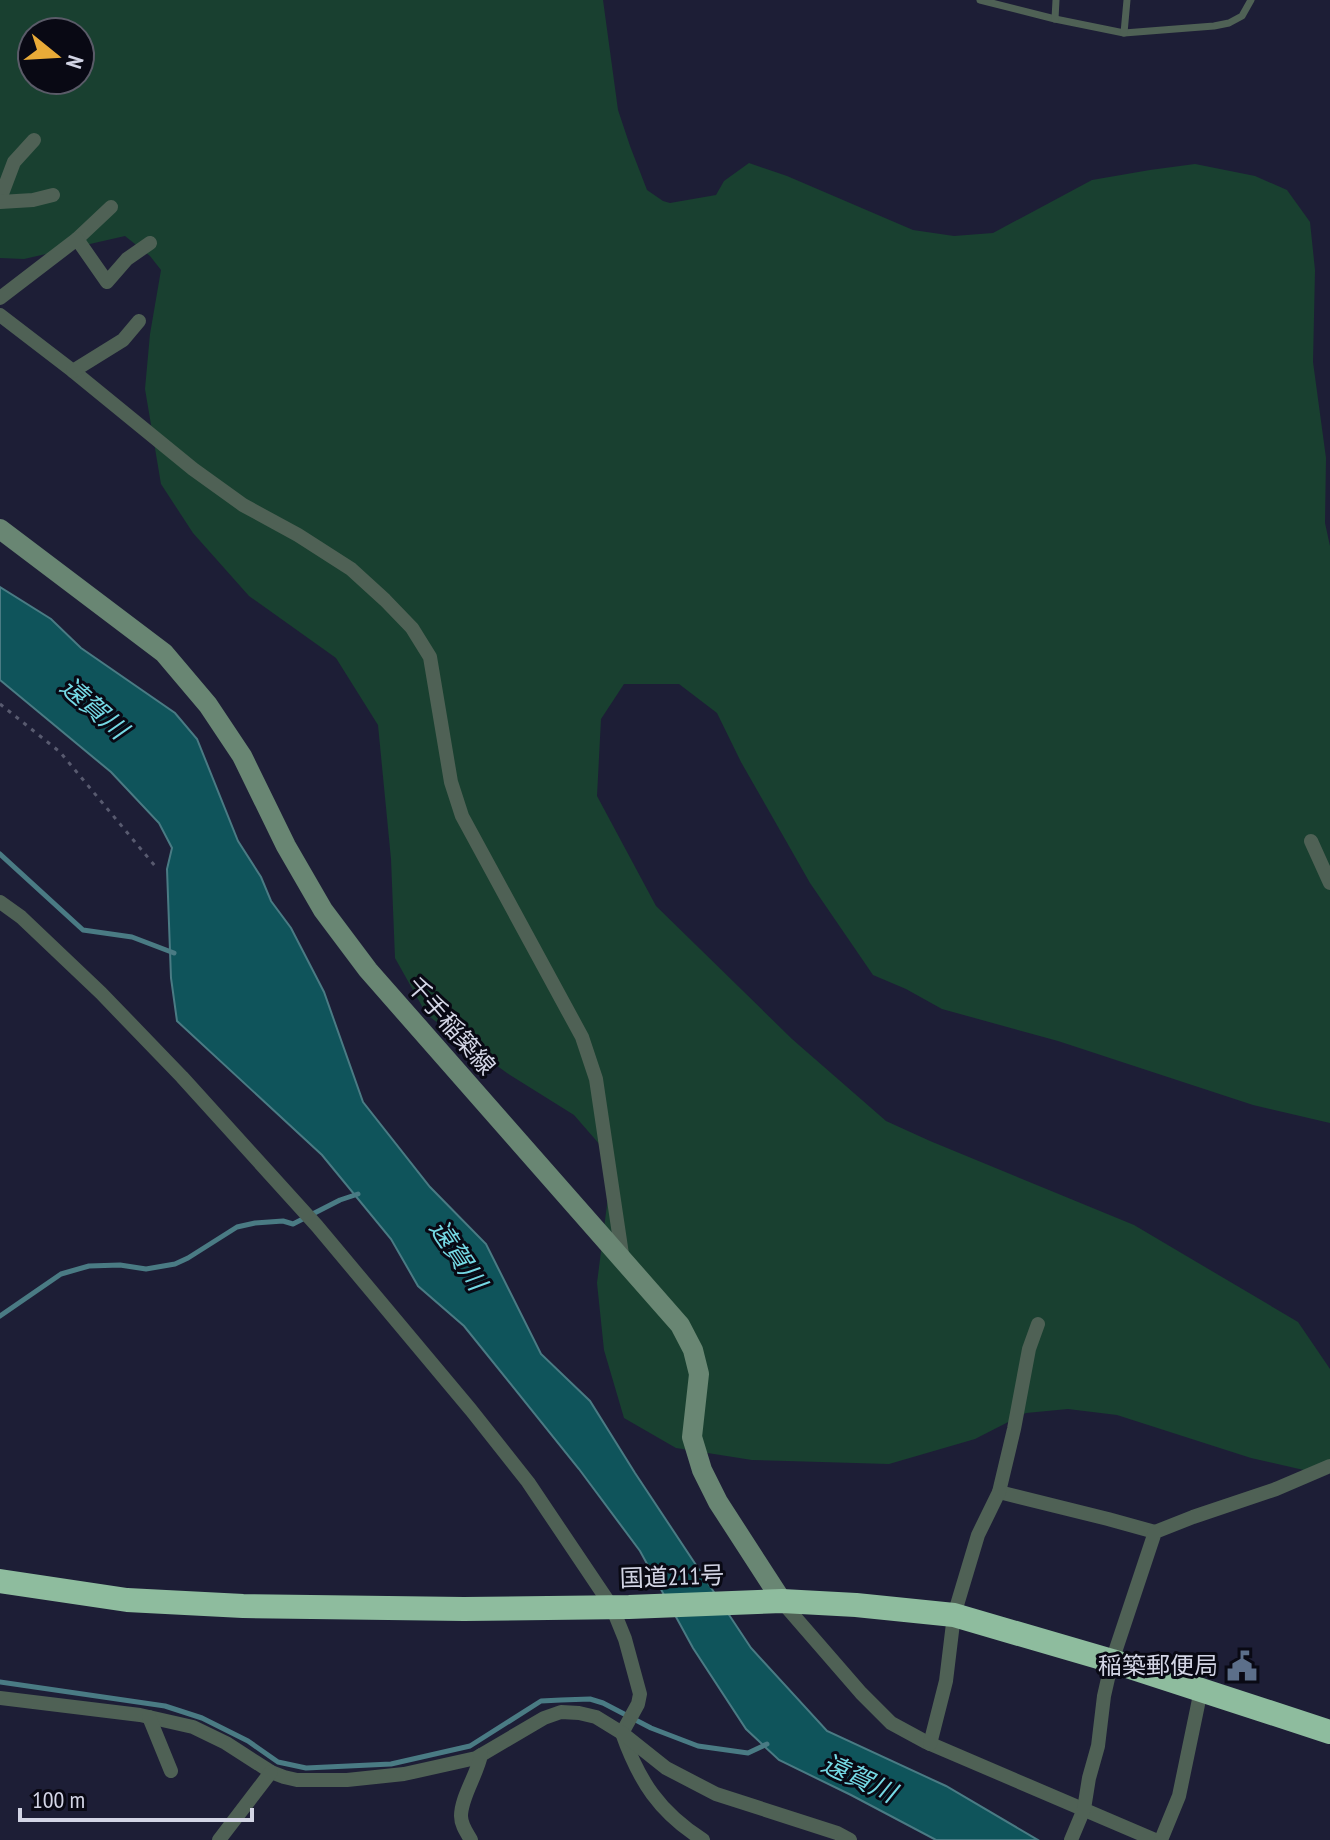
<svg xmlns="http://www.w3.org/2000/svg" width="1330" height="1840" viewBox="0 0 1330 1840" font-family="'PT Sans Narrow','Noto Sans JP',sans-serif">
<rect width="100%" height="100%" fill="#1d1e36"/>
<path fill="#194030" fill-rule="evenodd" d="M0,0H603L618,110L630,146L647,190L663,201L670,203L716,195L724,181L749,163L787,176L913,230L954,236L993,233L1092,180L1150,170L1195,164L1255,176L1287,190L1310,222L1315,270L1313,362L1326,458L1325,523L1330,546V1123L1253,1105L1058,1041L942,1009L906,989L873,975L810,883L741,762L717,713L679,684H624L601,719L597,796L656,906L792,1039L886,1121L930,1141L1134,1225L1298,1322L1330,1369V1467L1321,1474L1251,1458L1117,1415L1068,1409L1026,1413L975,1439L889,1464L752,1460L676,1448L624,1418L604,1350L597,1283L608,1197L601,1146L574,1115L507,1073L427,1015L395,958L391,859L378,725L336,658L249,596L193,533L161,484L145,389L150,334L161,270L150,256L125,236L24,259L0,258ZM32,32H80V80H32Z"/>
<polygon fill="#0f545b" stroke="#4a7b84" stroke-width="2" points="0,587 51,619 81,648 175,713 197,739 238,841 261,877 271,901 291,928 324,992 363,1102 430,1187 486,1244 541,1354 590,1401 635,1473 751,1648 827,1731 946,1786 1038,1840 936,1840 851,1795 779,1760 746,1729 693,1648 640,1551 579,1469 464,1326 418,1286 391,1239 322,1155 177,1021 171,978 167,869 172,848 159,823 111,772 0,680"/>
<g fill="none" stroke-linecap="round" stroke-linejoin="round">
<g stroke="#4a7b84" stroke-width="5">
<polyline points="0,854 83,930 132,937 174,953"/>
<polyline points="0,1316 61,1274 89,1266 120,1265 146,1269 175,1264 188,1258 237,1227 255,1223 283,1221 293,1224 340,1200 358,1194"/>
<polyline points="0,1682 165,1706 202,1718 248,1741 278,1762 306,1768 391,1764 470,1746 541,1701 561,1700 590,1699 603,1703 651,1728 698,1746 748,1753 767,1744"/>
</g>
<polyline stroke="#585a6f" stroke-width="3" stroke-dasharray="4 6" stroke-linecap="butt" points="0,704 60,752 155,866"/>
<g stroke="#4f6155" stroke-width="7">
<polyline points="980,0 1055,19 1124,33 1214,26 1229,23 1242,16 1251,0"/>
<polyline points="1055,19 1056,0"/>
<polyline points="1124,33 1127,0"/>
</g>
<g stroke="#4f6155" stroke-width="14">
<polyline points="0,199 14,162 34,140"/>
<polyline points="0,202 33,200 53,195"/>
<polyline points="77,239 111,207"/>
<polyline points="0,298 77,239 107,282 127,259 150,243"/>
<polyline points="0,315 73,371 193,469 243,505 298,535 351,569 385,600 412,628 430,657 451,782 462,816 582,1037 596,1079 623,1261"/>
<polyline points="73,371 123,340 139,321"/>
<polyline points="1311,841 1330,883"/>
<path d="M0,902L21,917L101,993L182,1077L317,1226L471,1410L528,1482L612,1607L625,1639L640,1694L638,1704L622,1733C639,1781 659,1812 703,1840"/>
<polyline points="999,1492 1108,1519 1155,1532"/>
<polyline points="782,1602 861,1693 891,1723 926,1742 1155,1840"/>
<polyline points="0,1698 140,1715 193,1727 226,1743 271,1772 284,1777 297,1780 347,1780 404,1774 476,1758 544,1718 561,1712 579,1713 596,1717 622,1733 666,1768 716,1794 837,1833 850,1840"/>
<polyline points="149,1717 171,1771"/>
<polyline points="930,1744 946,1681 954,1615 978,1535 999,1492 1014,1429 1029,1349 1038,1324"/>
<polyline points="219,1840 271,1772"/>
<path d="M471,1840C467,1833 461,1825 461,1816C461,1797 477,1775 481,1755"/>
<polyline points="1071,1840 1084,1809 1089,1778 1098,1746 1104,1696 1112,1661 1155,1532 1193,1517 1276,1489 1330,1466"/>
<polyline points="1161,1840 1179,1796 1201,1690"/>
</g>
<polyline stroke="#698673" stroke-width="20" points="0,529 164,653 208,705 242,756 286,846 323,910 368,970 680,1325 693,1350 699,1374 692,1437 702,1470 718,1502 782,1601"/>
<polyline stroke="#8ebc9e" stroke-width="24" points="0,1581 127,1600 243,1606 464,1609 629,1607 782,1601 856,1605 954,1615 1112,1661 1330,1732"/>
</g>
<defs>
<g id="civic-bare" transform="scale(2.4)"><path d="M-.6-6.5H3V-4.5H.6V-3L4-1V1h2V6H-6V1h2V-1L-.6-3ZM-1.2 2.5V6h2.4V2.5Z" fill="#5c6f8a" stroke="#090914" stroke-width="2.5" paint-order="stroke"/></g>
</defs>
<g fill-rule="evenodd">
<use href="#civic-bare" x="1242" y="1666"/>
</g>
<g text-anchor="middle" stroke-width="6" stroke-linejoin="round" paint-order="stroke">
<g font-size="24" fill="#d3d5e5" stroke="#090914">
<text transform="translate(451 1026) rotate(49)" y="8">千手稲築線</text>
<text transform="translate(672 1577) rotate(-2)" y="8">国道211号</text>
</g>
<g font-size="24" fill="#d3d5e5" stroke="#090914" text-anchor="end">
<text x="1218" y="1674">稲築郵便局</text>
</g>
<g font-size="26" font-style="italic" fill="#75d9e4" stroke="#090914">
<text transform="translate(94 708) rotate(41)" y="9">遠賀川</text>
<text transform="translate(458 1255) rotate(56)" y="9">遠賀川</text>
<text transform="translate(859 1778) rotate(25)" y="9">遠賀川</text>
</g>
</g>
<g transform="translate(56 56) rotate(108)"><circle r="38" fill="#090914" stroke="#5a5b68" stroke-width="2"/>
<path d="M0-6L14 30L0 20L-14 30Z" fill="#e9ab38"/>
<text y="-12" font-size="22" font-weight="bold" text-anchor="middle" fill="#d3d5e5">N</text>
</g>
<path d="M20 1808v12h232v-12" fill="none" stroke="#d3d5e5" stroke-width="4"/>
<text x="32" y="1808" font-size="24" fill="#d3d5e5" stroke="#090914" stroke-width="6" paint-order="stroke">100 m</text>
</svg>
